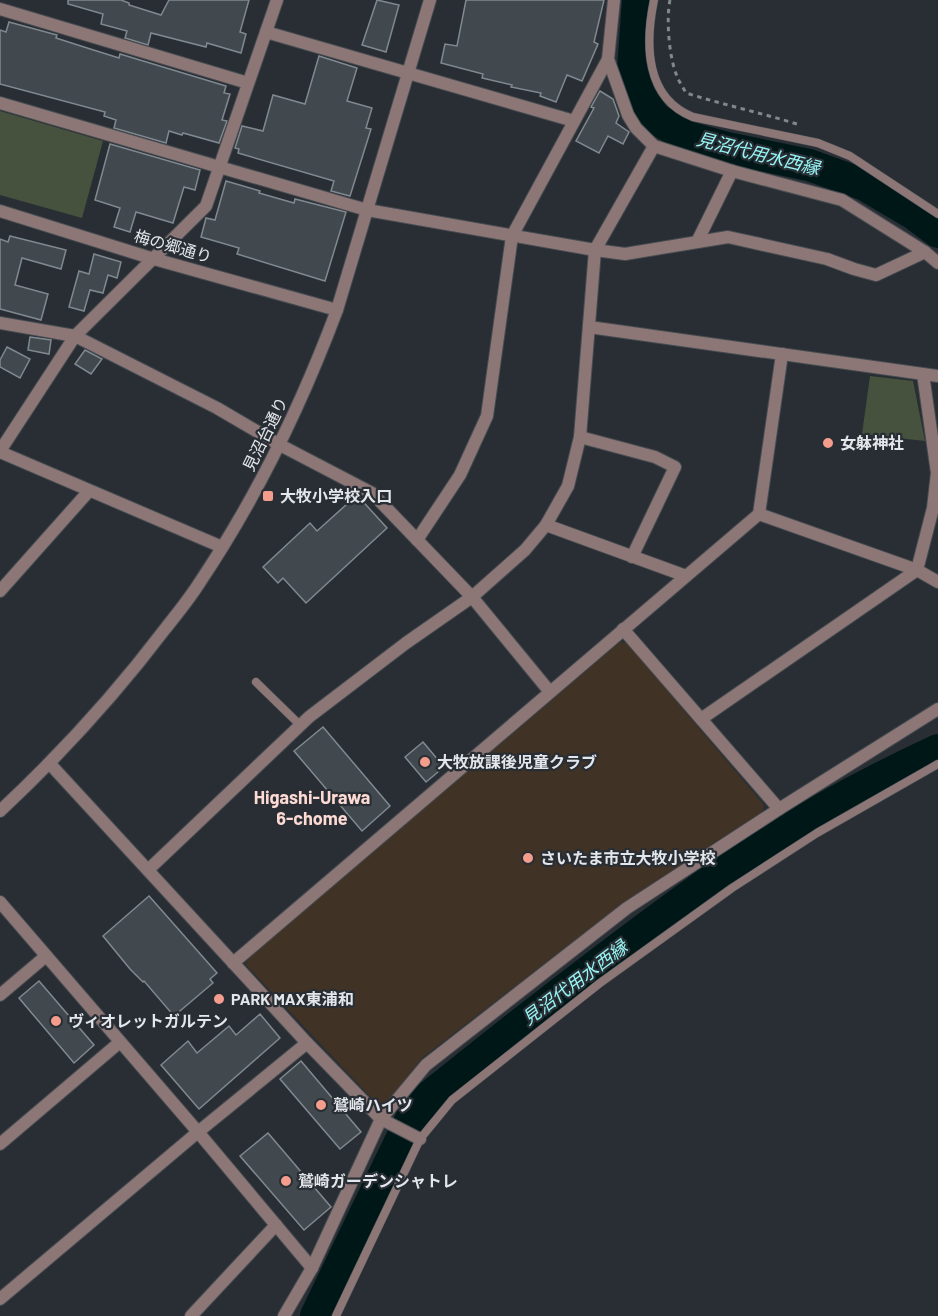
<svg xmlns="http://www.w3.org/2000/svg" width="938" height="1316" viewBox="0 0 938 1316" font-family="Barlow,'Noto Sans JP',sans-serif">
<rect width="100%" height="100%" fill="#282e34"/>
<polygon fill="#403225" points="620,642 627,643 764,805 763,811 620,905 422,1058 385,1105 377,1104 246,965 248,958"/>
<g fill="#46523d">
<polygon points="0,111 103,141 82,218 0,195"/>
<polygon points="870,376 913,381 925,441 862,434"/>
</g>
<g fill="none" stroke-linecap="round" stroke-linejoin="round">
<g stroke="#001717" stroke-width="32">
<polyline points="638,0 633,71 640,96 655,118 687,137 727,148 809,165 865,185 914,214 938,232"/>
<path d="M316,1316L413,1115L429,1097C527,1018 626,940 729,868C793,823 867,783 938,750"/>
</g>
</g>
<g fill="#41484e" stroke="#818990" stroke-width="1.5">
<polygon points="68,0 121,0 129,3 129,5 161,15 169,0 249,0 240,32 246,34 241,53 207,43 206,47 151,33 148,45 125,38 127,31 101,24 103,14 68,4"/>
<polygon points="377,0 399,5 386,52 362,45"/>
<polygon points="466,0 604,0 594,42 598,44 582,81 567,75 556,102 540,96 541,93 511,87 512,85 482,78 483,74 441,63 445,44 457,46"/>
<polygon points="9,22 57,35 56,38 84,47 119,58 120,54 226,86 224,93 230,94 222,120 227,121 219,143 183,133 182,135 169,131 166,143 114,128 116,120 104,116 105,112 0,84 0,30 6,32"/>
<polygon points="319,56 357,68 347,101 372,108 366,128 371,129 350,196 331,191 334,181 238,153 239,149 235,148 242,126 263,131 273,95 305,104"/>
<polygon points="600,91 613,99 619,116 616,123 629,132 623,144 608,136 599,153 576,141 594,108 591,107"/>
<polygon points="110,144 200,170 195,190 184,187 173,223 136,212 130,232 114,227 120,208 95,200"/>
<polygon points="226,181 260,191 259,193 294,203 295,199 346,212 325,281 237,254 239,248 201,237 206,218 215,220"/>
<polygon points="10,236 66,250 61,269 22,258 15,285 48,294 41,320 0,309 0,239 8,242"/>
<polygon points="94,254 121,262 117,278 108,275 103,293 90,290 84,311 69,307 79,271 89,274"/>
<polygon points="30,337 51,340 49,354 28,350"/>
<polygon points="7,347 30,359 20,378 0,367 0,360"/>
<polygon points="85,350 102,359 91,374 75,364"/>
<polygon points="357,495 387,528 306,603 283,578 278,583 263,567 310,523 317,531"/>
<polygon points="323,727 390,806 362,831 294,751"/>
<polygon points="423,742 444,767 426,782 405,757"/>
<polygon points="149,896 217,973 210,979 213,983 174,1016 144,981 143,982 130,969 103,936"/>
<polygon points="39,981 94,1045 74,1063 19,998"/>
<polygon points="260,1014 280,1038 199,1109 161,1065 188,1041 197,1053 229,1026 236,1035"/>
<polygon points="301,1061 361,1132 340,1149 280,1079"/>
<polygon points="268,1133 331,1207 304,1230 240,1156"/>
</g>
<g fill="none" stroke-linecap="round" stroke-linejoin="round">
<g stroke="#464c51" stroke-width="9">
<g id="service">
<path d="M654,0C645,44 645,98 693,117L818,143L850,156L938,214"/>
<polyline points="256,682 300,725"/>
<polyline points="336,1316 420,1139 452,1100 600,983 732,888 817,833 938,764"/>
</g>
</g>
<g stroke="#464c51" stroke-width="14">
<g id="minor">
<polyline points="614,0 608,59 628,115 636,128 654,146 732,171 842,200 925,252 938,263"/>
<polyline points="0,9 248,83"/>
<polyline points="266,32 574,121"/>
<polyline points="0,103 367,210 595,250 625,254 728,237 827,259 854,269 876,275 925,252"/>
<polyline points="697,242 732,171"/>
<polyline points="0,323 75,336 217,408 280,445 372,493 472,597 550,692"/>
<polyline points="589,327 938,376"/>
<polyline points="580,437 655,457 675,467 632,557"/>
<polyline points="0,451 75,336 206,206 277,0"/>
<polyline points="0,452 222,547"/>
<polyline points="759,514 917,570 938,582"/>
<polyline points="546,525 686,576"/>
<polyline points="417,540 460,475 487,416 512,236 608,59"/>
<polyline points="0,591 89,491"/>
<polyline points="623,629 779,809"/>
<polyline points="701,719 917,570 933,508 937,473 923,374"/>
<polyline points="50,764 307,1043 381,1119 420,1139"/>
<polyline points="148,870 309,717 406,643 472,597 525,550 546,525 568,486 580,437 595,250 654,146"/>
<polyline points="0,902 198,1132 312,1268"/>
<polyline points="233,963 759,514 782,354"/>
<polyline points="0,995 46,956"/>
<polyline points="0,1144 120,1042"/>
<polyline points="0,1299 198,1132 307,1043"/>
<polyline points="191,1316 276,1225"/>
<polyline points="284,1316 312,1268 381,1119 426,1065 627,908 779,809 938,709"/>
</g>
</g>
<g stroke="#464c51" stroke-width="14">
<g id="tertiary">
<polyline points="0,211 154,259 337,310"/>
<path d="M0,811C60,755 115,695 165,629C177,614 190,598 200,582C257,497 301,406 337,310L430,0"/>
</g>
</g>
<path stroke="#82878c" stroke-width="3" stroke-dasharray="4.5 4.5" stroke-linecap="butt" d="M670,0C666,19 669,58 677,76C679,82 683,87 686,93C724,105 762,113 800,125"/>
<use href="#service" stroke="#8c7776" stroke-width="8"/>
<use href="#minor" stroke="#8c7776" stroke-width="12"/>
<use href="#tertiary" stroke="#8c7776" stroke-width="12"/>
</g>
<g fill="#f49d8d" stroke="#282e34" stroke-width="2">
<circle cx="828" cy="443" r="6"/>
<rect x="262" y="490" width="12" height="12" rx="3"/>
<circle cx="425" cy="762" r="6"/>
<circle cx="528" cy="858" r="6"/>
<circle cx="219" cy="999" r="6"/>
<circle cx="56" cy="1021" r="6"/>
<circle cx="321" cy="1105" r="6"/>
<circle cx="286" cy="1181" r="6"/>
</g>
<g text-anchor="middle" stroke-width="4.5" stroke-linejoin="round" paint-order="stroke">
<g font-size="16" fill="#e3e7eb" stroke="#282e34">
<text transform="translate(173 246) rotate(16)" y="6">梅の郷通り</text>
<text transform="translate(265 434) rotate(-64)" y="6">見沼台通り</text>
</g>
<g font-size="16" font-weight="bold" fill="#e3e7eb" stroke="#282e34" text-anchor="start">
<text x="840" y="449">女躰神社</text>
<text x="280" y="502">大牧小学校入口</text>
<text x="437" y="768">大牧放課後児童クラブ</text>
<text x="540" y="864">さいたま市立大牧小学校</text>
<text x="231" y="1005">PARK MAX東浦和</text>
<text x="68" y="1027">ヴィオレットガルテン</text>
<text x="333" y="1111">鷲崎ハイツ</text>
<text x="298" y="1187">鷲崎ガーデンシャトレ</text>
</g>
<g font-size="18" font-style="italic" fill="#96f5f4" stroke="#282e34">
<text transform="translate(758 154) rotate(14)" y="6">見沼代用水西縁</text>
<text transform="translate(575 983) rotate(-37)" y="6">見沼代用水西縁</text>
</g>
<g font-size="18" font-weight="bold" fill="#fddad3" stroke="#282e34">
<text x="312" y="804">Higashi-Urawa<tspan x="312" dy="21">6-chome</tspan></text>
</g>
</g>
</svg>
